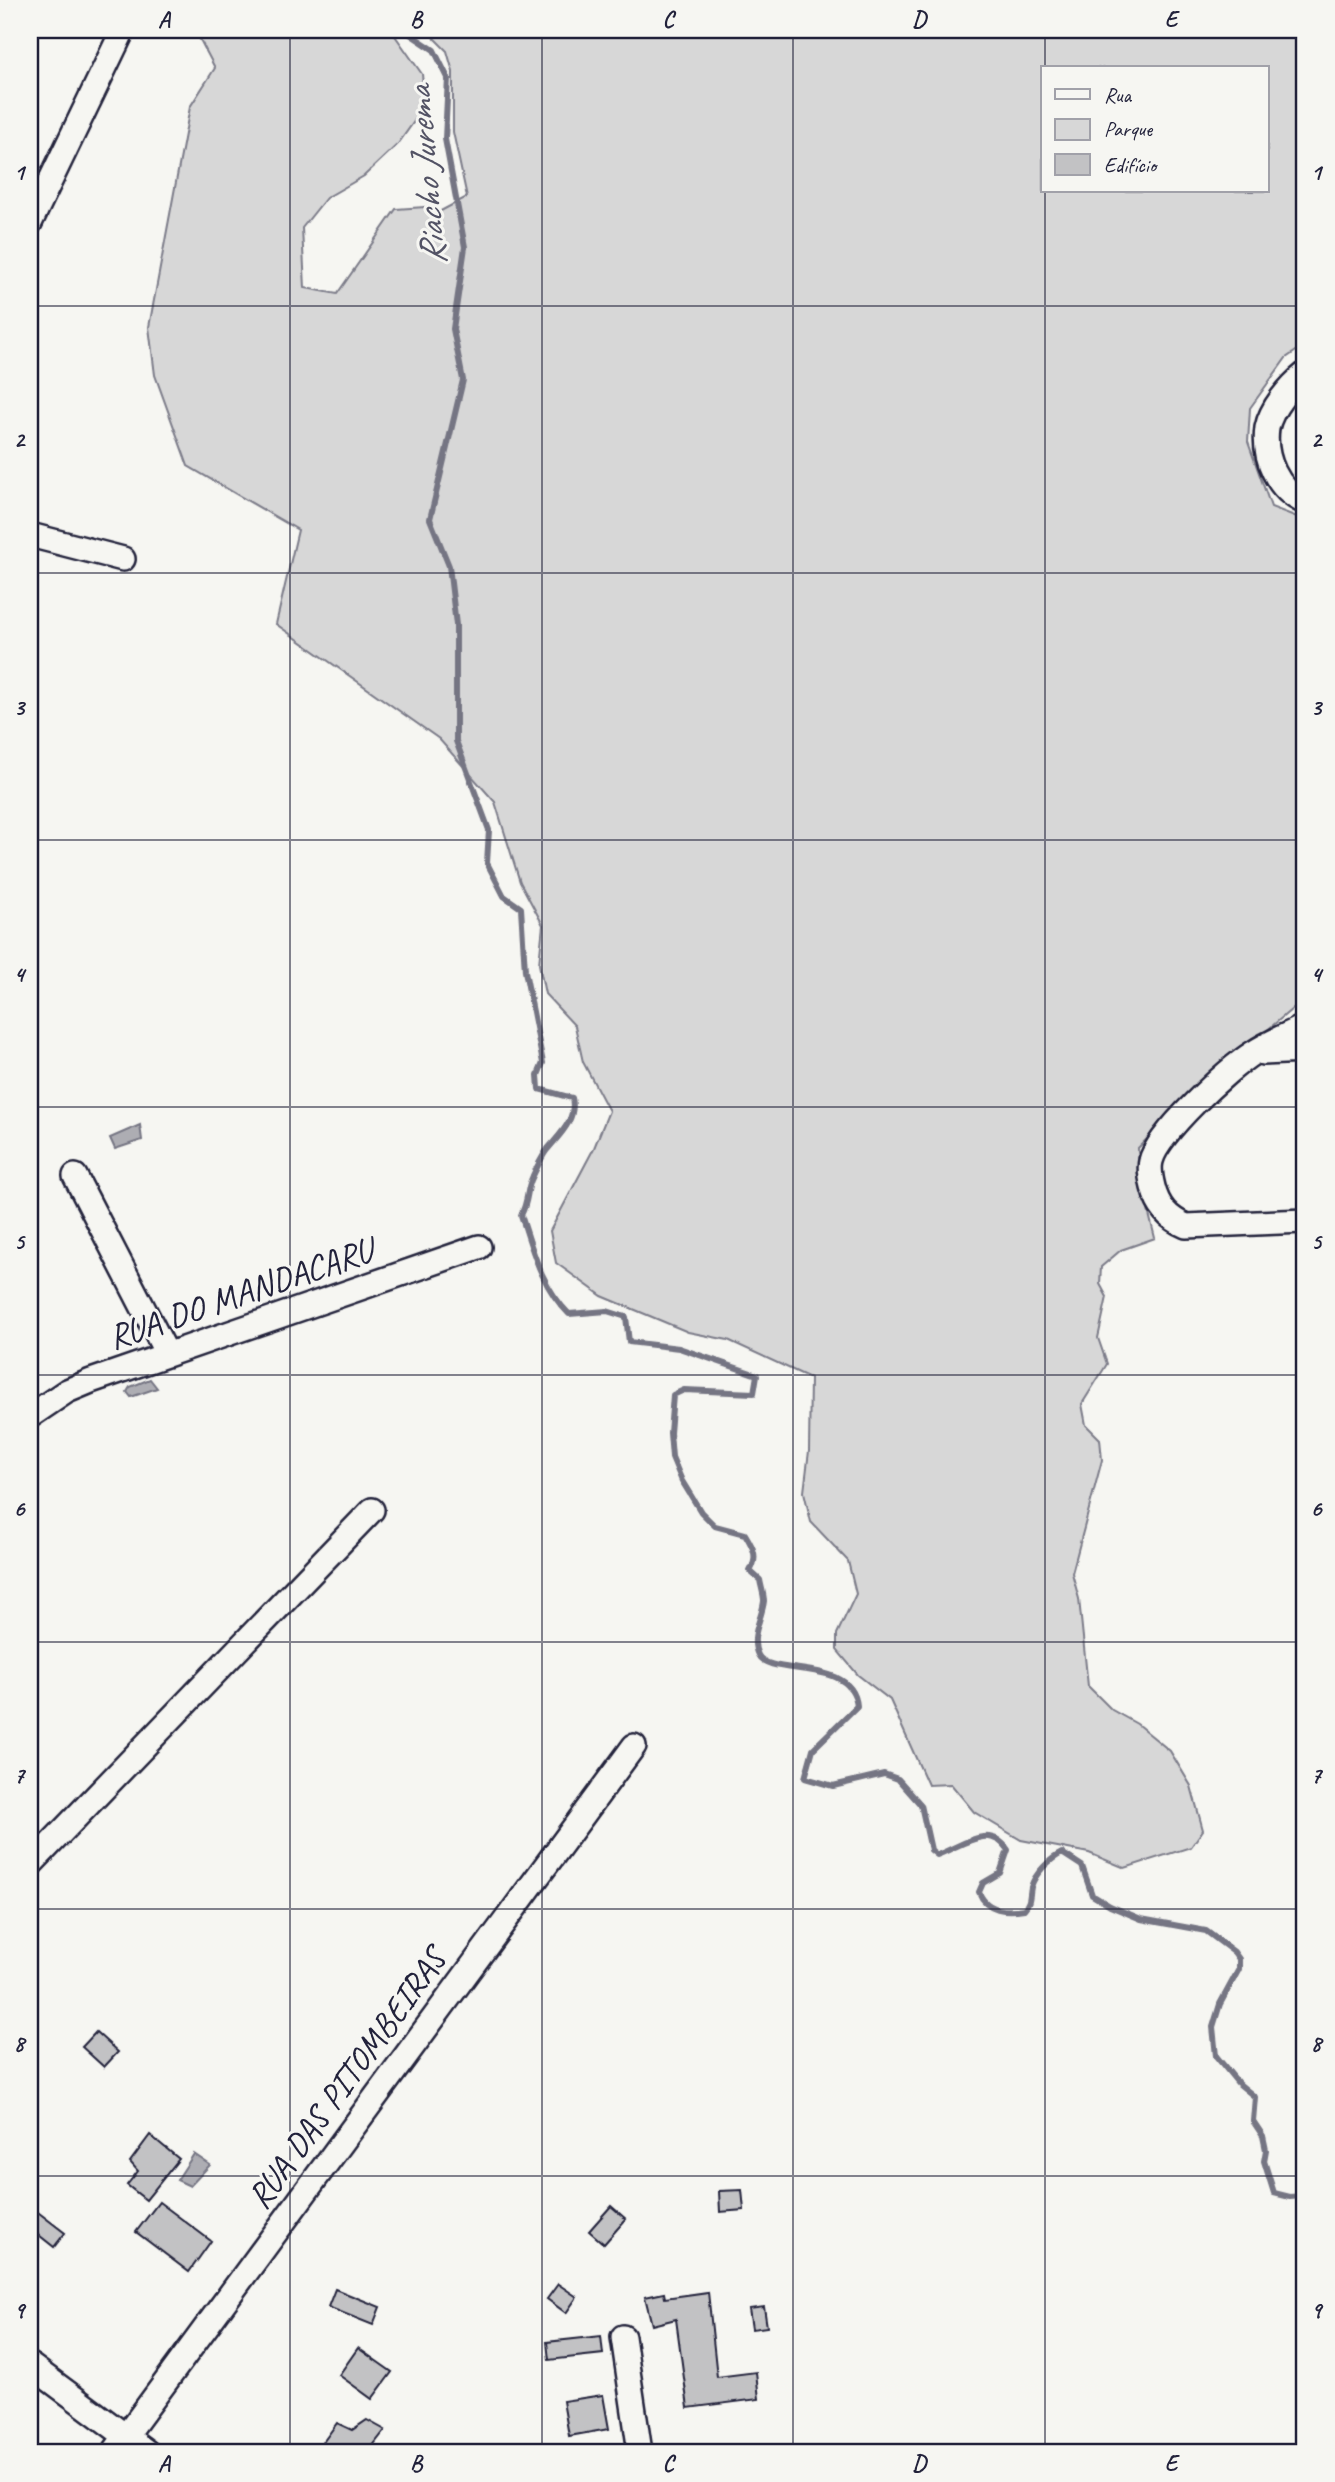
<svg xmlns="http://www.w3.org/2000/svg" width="1335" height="2482" viewBox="0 0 1335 2482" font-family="Caveat,sans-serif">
<rect width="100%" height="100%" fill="#f6f6f2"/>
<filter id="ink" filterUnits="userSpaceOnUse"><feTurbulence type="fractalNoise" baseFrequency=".0143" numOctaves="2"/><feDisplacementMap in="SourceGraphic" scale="14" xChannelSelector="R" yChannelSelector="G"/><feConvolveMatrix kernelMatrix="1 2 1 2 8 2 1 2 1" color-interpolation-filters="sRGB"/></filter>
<g filter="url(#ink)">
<path fill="#d7d7d7" stroke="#7c7c89" stroke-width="2" fill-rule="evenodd" d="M195,30H391L422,74L425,106L398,144L364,176L326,198L302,228L305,288L337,294L396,209L425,207L437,213L467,197L453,132V72L447,51L426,30H1305V345L1286,358L1250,408L1248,442L1271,507L1305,520V998L1185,1100L1138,1148L1139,1174L1155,1238L1121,1250L1101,1267L1100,1284L1107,1297L1098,1338L1107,1364L1082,1404L1086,1425L1100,1439L1102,1460L1072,1573L1079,1599L1088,1686L1112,1710L1137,1724L1170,1751L1191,1786L1203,1830L1191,1847L1125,1868L1089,1853L1021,1840L974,1812L951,1784L928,1785L890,1700L858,1675L837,1650V1634L856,1594L848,1561L811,1522L804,1492L809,1451L810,1378L728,1340L688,1332L602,1296L556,1263L550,1231L594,1148L609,1111L583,1062L575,1026L545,994L539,964L543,925L520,882L495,802L439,739L276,624L298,530L188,466L155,375L149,327L190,107L215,68ZM1043,68H1267V191H1043Z"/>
<g fill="#adadb3" stroke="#757583" stroke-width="2">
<polygon points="140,1125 142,1140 115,1149 110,1138"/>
<polygon points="150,1379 157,1388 131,1397 127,1392 130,1387"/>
<polygon points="194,2154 210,2165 190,2186 177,2180"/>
</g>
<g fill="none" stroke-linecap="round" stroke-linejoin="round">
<path stroke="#757583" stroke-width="6" d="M404,30L434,50L448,78L445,139L465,247L453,329L463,380L430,519L449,566L456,625V741L489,830L487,863L504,896L521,908L525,971L543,1063L538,1075L539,1089L572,1098C577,1120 559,1135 547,1150C544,1153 534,1173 532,1178C526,1190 529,1200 521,1215C533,1251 541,1286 569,1314L607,1311L626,1317L629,1342L679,1348L757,1375L754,1393L684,1390L673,1395L670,1433L672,1457L682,1481L701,1512L715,1526L745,1534C753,1547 759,1557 750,1571L760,1580C761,1586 764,1595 764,1601C762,1619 749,1637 758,1655C769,1678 853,1656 857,1706L813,1749L805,1778L833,1786L884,1774L898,1779L921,1805L931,1850L937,1855C962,1846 989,1822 1008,1850L1000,1873L983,1883L979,1892C986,1911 1007,1912 1024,1909C1031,1901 1029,1897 1031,1887C1035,1873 1050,1859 1062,1853L1082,1866L1092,1895L1110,1906L1141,1919L1206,1931L1234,1952L1239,1959V1969L1220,2004L1213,2027L1216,2056L1238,2083L1255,2097L1253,2121L1263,2136L1266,2150L1264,2161L1274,2193L1290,2197L1302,2196L1305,2199"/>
</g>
<g fill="#c2c2c4" stroke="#22223b" stroke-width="2">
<polygon points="96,2032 118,2052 104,2067 82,2047"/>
<polygon points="150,2135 179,2159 146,2200 127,2185 138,2171 130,2162"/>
<polygon points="742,2190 744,2210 720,2212 719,2191"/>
<polygon points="159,2202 211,2241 189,2272 136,2232"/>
<polygon points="30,2206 65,2233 54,2247 30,2228"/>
<polygon points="611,2206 626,2219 604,2244 589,2231"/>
<polygon points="558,2284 577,2297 566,2313 547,2299"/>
<polygon points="335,2289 380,2307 373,2325 328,2307"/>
<polygon points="708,2292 717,2377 756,2372 759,2399 688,2408 676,2319 652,2325 645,2297 664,2293 665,2298"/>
<polygon points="764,2307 767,2327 752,2329 749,2309"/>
<polygon points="601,2336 603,2354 549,2360 547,2342"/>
<polygon points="358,2348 392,2372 372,2399 339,2375"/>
<polygon points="603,2395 609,2429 569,2436 563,2401"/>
<polygon points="367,2420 385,2430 368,2452 316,2452 337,2423 352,2430"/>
</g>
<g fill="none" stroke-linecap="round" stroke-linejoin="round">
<g stroke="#22223b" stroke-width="28">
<g id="minor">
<polyline points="30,223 123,30"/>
<path d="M1305,374C1290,386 1271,408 1267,428C1263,457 1277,491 1305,502"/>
<polyline points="30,535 123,559"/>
<path d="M1305,1026C1288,1035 1269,1042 1253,1053C1228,1069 1157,1134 1151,1161C1149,1169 1151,1179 1153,1187C1158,1207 1168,1218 1186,1226L1305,1221"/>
<polyline points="1263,1053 1305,1051"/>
<polyline points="75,1176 167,1354"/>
<polyline points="30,1416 67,1391 91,1381 479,1247"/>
<polyline points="30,1865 372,1510"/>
<polyline points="623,2337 640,2452"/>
<polyline points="30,2365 147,2452"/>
<polyline points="114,2452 634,1746"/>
</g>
</g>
<use href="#minor" stroke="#f6f6f2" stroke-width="23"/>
</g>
</g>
<path fill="none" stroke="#22223b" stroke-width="2" stroke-opacity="0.55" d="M290,30V2452M542,30V2452M793,30V2452M1045,30V68M1045,191V2452M30,306H1305M30,573H1305M30,840H1305M30,1107H1305M30,1375H1305M30,1642H1305M30,1909H1305M30,2176H1305"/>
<g text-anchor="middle" stroke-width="6" stroke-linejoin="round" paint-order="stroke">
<g font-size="35" fill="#22223b" stroke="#f6f6f2">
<text transform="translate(240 1293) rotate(-19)" y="12">RUA DO MANDACARU</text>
<text transform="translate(346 2078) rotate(-54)" y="12">RUA DAS PITOMBEIRAS</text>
</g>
<g font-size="37" font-style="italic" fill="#535365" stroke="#f6f6f2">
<text transform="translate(425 176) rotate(-95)" y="13">Riacho Jurema</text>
</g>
</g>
<rect width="1335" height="2482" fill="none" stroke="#f6f6f2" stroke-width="77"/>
<rect x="1041" y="66" width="228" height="126" fill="#f6f6f2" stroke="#a1a1a9" stroke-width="2"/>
<rect x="1055" y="89" width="35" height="10" fill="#f6f6f2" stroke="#a1a1a9" stroke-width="2"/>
<text x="1104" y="102" font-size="21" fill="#22223b">Rua</text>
<rect x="1055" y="119" width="35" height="21" fill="#d7d7d7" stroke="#a1a1a9" stroke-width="2"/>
<text x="1104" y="136" font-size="21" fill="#22223b">Parque</text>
<rect x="1055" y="154" width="35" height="21" fill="#c2c2c4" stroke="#a1a1a9" stroke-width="2"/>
<text x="1104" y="172" font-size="21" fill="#22223b">Edifício</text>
<rect x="38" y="38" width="1258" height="2406" fill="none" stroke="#22223b" stroke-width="2.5"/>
<g font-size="23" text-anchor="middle" font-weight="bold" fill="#22223b">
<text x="164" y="27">A</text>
<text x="416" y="27">B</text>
<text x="668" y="27">C</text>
<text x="919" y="27">D</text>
<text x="1171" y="27">E</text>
<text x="19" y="180">1</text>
<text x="1316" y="180">1</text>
<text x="19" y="447">2</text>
<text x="1316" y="447">2</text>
<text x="19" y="715">3</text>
<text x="1316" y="715">3</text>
<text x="19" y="982">4</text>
<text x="1316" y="982">4</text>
<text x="19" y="1249">5</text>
<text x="1316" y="1249">5</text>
<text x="19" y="1516">6</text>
<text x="1316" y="1516">6</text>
<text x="19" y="1783">7</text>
<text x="1316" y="1783">7</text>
<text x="19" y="2051">8</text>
<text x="1316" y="2051">8</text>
<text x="19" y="2318">9</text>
<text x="1316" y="2318">9</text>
<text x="164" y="2471">A</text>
<text x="416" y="2471">B</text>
<text x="668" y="2471">C</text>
<text x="919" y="2471">D</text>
<text x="1171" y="2471">E</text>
</g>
</svg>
